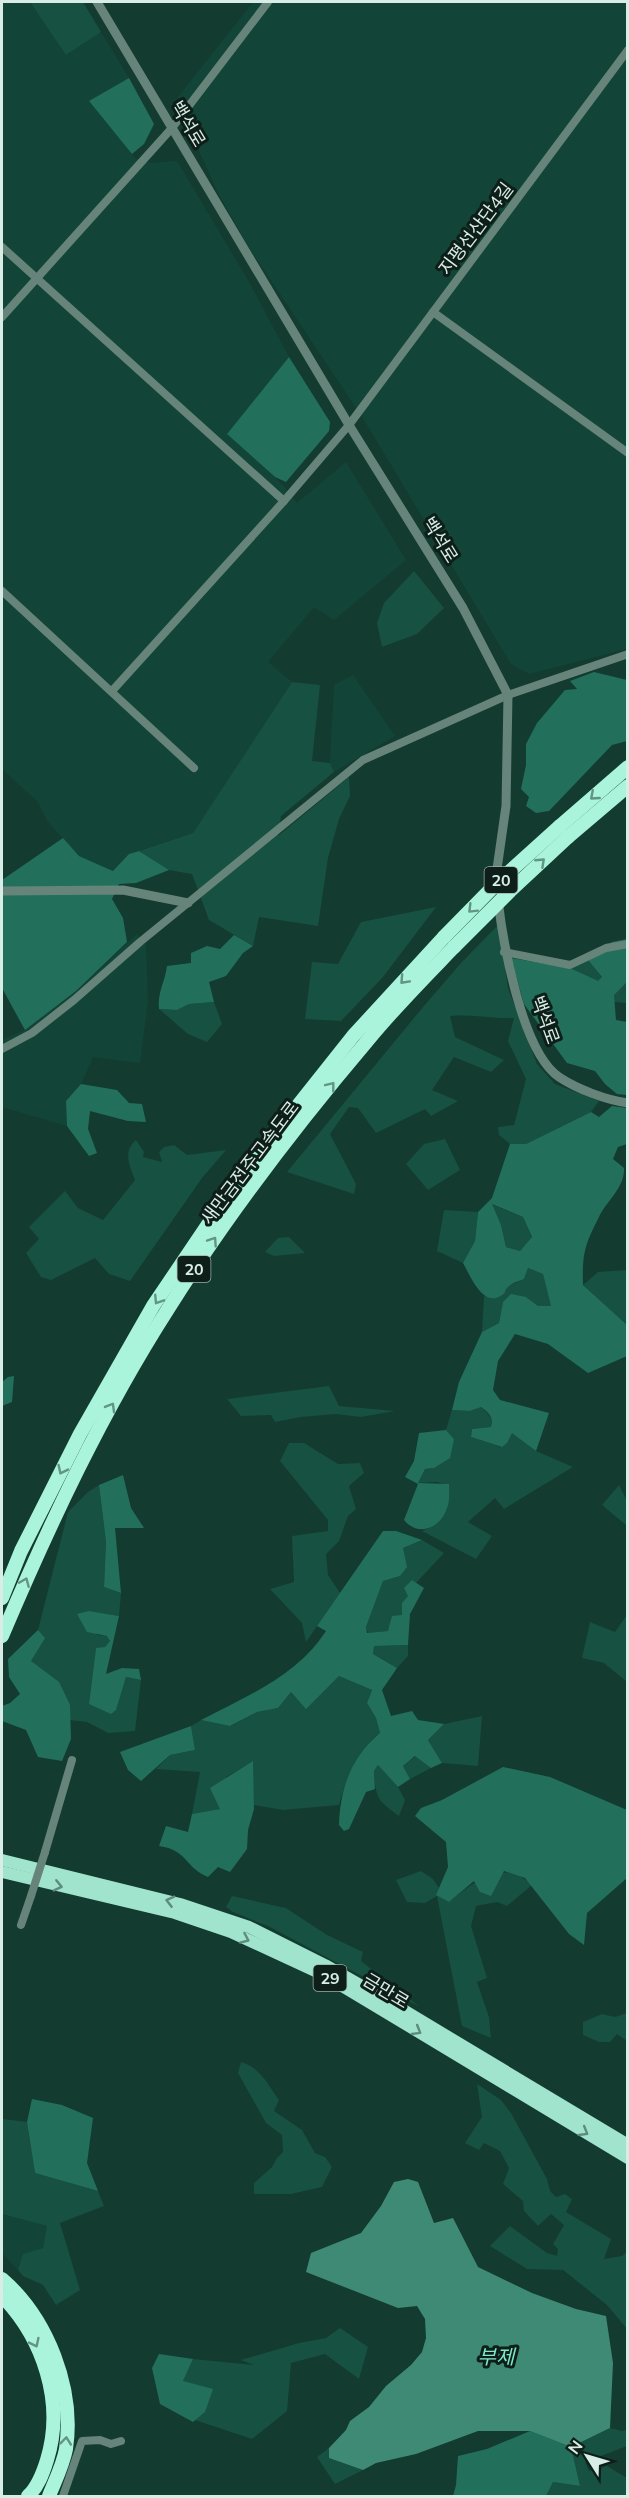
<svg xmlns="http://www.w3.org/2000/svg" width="629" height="2498" viewBox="0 0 629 2498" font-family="Mulish,'Noto Sans KR',sans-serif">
<rect width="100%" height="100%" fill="#133b30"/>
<g fill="#124538">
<polygon points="2,2 30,2 66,55 101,32 129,78 89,101 136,159 152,163 177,161 248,280 289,357 227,434 283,485 297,503 346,462 406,560 334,620 314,607 268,662 292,682 193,833 129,854 114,871 79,856 48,822 38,802 2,769"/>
<polygon points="253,2 627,2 627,649 529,674 511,664 364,420 250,249 219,195 191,133 178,97"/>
<polygon points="353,675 395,736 334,772 330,763 334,685"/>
<polygon points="137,934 146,945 148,1001 140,1063 93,1057 81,1084 66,1101 67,1126 2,1107 2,1040 25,1030 76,992"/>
<polygon points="2,2214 47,2226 43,2248 23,2254 18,2270 2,2253"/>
</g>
<g fill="#175141">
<polygon points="30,2 83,2 101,32 66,55"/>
<polygon points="414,571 444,608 417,634 382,647 377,623 384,603"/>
<polygon points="292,682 320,685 312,761 330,763 334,772 281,816 278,836 349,777 350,796 339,819 328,858 318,926 259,917 253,946 209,920 192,874 169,870 139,851 193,833"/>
<polygon points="436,907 383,977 341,1021 305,1019 312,962 338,964 361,922"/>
<path d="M499,924L508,988L537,1064L555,1084L599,1101L591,1112L526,1144H510L499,1135L498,1127L514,1125L526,1079L508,1041L514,1018C492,1019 472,1014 450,1016L455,1037L504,1060L491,1072L454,1057L432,1090L458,1101L431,1116L425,1109L376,1133L358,1108L349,1107L330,1134L356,1184L354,1194L287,1172L423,1007L461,963Z"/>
<polygon points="588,960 602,977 598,982 570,968"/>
<polygon points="627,982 627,1003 614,1002 614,995"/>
<polygon points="214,1002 222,1024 207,1042 188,1034 159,1009 177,1010 189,1004"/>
<polygon points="445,1139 460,1170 428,1190 406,1164 424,1144"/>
<path d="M136,1140L144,1152L143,1157L162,1162L159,1152L164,1147L174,1145L187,1155L226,1150L202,1178L130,1281L109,1274L95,1258L51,1280L41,1277L26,1253L39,1239L29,1227L65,1191L78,1208L103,1220L135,1180C130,1166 122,1152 136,1140Z"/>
<polygon points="491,1204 523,1217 532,1238 520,1251 506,1247 501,1225"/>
<polygon points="444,1210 478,1212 475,1241 463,1263 437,1251"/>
<polygon points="289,1237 305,1253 274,1256 265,1252 278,1238"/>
<polygon points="528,1268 543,1274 551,1306 538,1306 526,1297 503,1302 499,1323 482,1332 484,1296 496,1298 508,1286 524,1279"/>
<polygon points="627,1270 627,1325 583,1285 598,1272"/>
<polygon points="329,1386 339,1406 395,1411 361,1417 336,1414 301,1417 275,1422 271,1415 241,1416 227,1399"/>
<path d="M481,1407C488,1413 493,1417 491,1427L472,1429L471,1437L501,1447L507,1443L512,1432L536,1451L573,1467L504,1509L495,1498L468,1522L492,1536L476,1559L422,1531C447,1520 447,1510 449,1485L436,1482L418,1483L425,1469L434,1468L454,1439L446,1430L452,1410L470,1411Z"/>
<polygon points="289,1443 304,1443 338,1464 360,1463 364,1473 349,1486 356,1509 348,1516 339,1541 326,1554 328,1575 340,1593 306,1642 302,1623 270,1589 294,1582 292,1536 328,1531 328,1520 280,1461"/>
<polygon points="99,1485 106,1542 104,1587 121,1593 119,1616 89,1611 97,1635 108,1636 110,1641 105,1647 96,1649 89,1704 116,1709 126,1677 141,1680 135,1731 108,1733 87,1722 69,1720 70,1705 31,1661 44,1638 38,1630 68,1512 88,1492"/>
<polygon points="619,1485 627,1501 627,1526 602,1505"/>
<polygon points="422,1540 444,1553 416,1583 412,1580 408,1596 403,1603 402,1616 388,1631 368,1633 366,1627 383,1581 400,1576 403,1548"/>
<polygon points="627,1615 627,1682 604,1663 582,1658 590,1622 615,1632"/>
<polygon points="408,1645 408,1656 397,1668 373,1654 374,1646"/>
<path d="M339,1676L372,1690L367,1703L376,1718L380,1733C358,1750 346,1779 339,1805L283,1810L254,1805L252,1762L226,1777L221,1809L192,1814L200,1772L156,1769L170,1755L195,1750L191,1726L201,1720L231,1726L257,1712L278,1708L291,1692L306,1708Z"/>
<polygon points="482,1716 478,1766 442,1763 428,1740 444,1724"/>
<polygon points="416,1756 431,1768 410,1779 403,1766"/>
<path d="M378,1765L398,1787L405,1800L399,1816C377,1800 376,1799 374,1771Z"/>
<path d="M421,1871L433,1879L439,1888L437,1895L449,1902C474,1882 503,1857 532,1885L507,1906L497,1902L476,1906L471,1926L487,1978L477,1982L489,2017L491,2038L462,2026L437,1896L425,1903L407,1902L396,1880Z"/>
<polygon points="232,1896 286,1908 327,1935 363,1952 361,1961 420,2007 268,1926 233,1912 226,1907"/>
<polygon points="627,2013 627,2041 617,2034 610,2042 599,2042 583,2035 583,2022 602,2014 615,2017"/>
<path d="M241,2062C260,2067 269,2086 279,2100L274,2111L302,2130L315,2153L325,2157L332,2167L322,2187L291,2194H254V2183L272,2167L277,2158L283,2152L282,2135L266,2123L238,2073Z"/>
<polygon points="477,2084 501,2100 511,2113 547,2179 550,2191 556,2197 565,2194 572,2199 566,2212 611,2239 604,2259 622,2256 627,2252 627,2329 607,2305 563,2270 527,2269 490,2246 510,2226 547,2253 557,2256 558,2249 553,2244 564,2225 551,2214 538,2226 524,2211 523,2201 503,2184 509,2168 500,2151 484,2143 479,2150 465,2143 482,2117"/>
<polygon points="3,2119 27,2122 35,2173 98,2191 104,2206 60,2223 80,2290 56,2305 43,2285 23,2276 18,2270 23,2254 43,2248 47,2226 2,2214"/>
<polygon points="340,2328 368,2347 359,2379 325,2354 291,2363 287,2411 252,2439 195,2420 205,2412 183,2381 193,2359 254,2365 241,2360 299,2343 326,2338"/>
<polygon points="610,2428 622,2431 627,2430 627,2446 585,2462 589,2471 607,2466 627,2478 627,2496 546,2496 553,2482 580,2486 571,2447"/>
<polygon points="329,2448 329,2458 363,2470 335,2484 317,2457"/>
</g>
<g fill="#22705b" fill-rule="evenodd">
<polygon points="129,78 154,124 144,144 132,154 89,101"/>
<polygon points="289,357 330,422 329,431 286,482 275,477 227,434"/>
<polygon points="594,672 627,680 627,741 612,745 549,811 536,813 526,806 529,797 521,789 526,765 526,744 537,723 565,690 577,689 570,681"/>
<polygon points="63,838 79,856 113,871 129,854 139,851 169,870 136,883 119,884 112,899 123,918 127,942 76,991 25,1030 2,988 2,880"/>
<path d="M234,935L253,946L243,953L226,976L209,982L214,1002L189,1004L177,1010L159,1009C157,993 165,982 167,966L191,963V953L207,946L220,949Z"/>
<polygon points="627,939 627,982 614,995 616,1020 627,1022 627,1095 617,1094 605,1084 595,1071 567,1063 524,1004 511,958 570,968 598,981 602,977 588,960 612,942"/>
<polygon points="81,1084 117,1090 129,1103 142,1104 146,1122 128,1121 90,1111 88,1129 97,1153 89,1156 67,1126 66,1101"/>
<path d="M612,1106L627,1108V1144L618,1147L613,1159L624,1168C625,1188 607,1200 599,1217C585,1244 582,1254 583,1285L627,1325V1356L588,1373L548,1344L515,1334L498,1361L493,1390L500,1400L549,1413L536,1451L512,1433L507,1443L502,1447L471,1437L472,1429L491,1427C494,1417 488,1412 481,1407L470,1411L452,1410L459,1382L482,1332L499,1323L503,1302L511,1294L526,1297L538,1306H551L543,1274L528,1268L524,1279C519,1281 511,1283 507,1288C503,1293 507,1292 502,1295C483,1309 470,1275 463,1263L475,1241L478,1212L492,1198L510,1144H526L591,1112L599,1117ZM492,1204L523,1217L532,1237L520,1251L506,1247L501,1225Z"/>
<polygon points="14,1376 12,1402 2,1406 2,1382 8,1377"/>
<path d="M446,1430L454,1439L450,1458L434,1468L425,1469L418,1483L449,1484C449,1492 450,1501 447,1508C440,1529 418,1537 404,1520L418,1484L405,1477L414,1461L419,1433Z"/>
<polygon points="123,1475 131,1508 144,1528 115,1528 121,1593 104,1587 106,1542 99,1485"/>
<path d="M383,1531H396L422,1540L403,1548L407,1567L400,1576L383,1581L366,1627L367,1633L388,1631L392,1616L402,1615V1603L408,1596L404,1588L412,1580L424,1588L410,1614L408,1645L374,1646L373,1654L397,1668L382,1690L391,1716L412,1711L418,1720L444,1724L428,1740L442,1763L431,1768L415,1756L403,1766L410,1779L398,1787L378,1765L374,1771L375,1789L366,1792L349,1829L344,1831L339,1825C340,1789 351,1757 380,1733L376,1718L367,1703L372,1690L339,1676L306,1709L291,1692L278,1708L257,1712L230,1726L201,1720C247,1696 297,1676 326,1631L317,1626Z"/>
<polygon points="89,1611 119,1616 106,1674 122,1668 139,1669 141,1680 126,1677 116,1710 111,1714 89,1704 96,1648 105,1647 110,1641 107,1636 87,1632 77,1614"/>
<polygon points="38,1630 45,1638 31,1661 59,1682 70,1705 71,1739 62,1761 38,1757 26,1730 2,1721 2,1706 10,1703 20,1694 9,1677 8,1659"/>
<polygon points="191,1726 195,1750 170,1755 141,1781 128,1770 120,1752"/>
<path d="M253,1761L254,1809L248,1830L247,1849L230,1872L218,1867L208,1877C184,1867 188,1850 159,1846L166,1826L188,1832L192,1814L220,1809L210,1788Z"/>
<polygon points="503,1767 550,1777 627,1810 627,1878 587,1913 584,1945 569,1934 525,1878 504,1871 491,1896 480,1892 474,1881 449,1902 436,1895 448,1867 446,1842 415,1816 421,1808 442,1800"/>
<polygon points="32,2099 62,2105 93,2118 87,2163 98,2191 35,2173 27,2122"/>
<polygon points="159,2354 193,2359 183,2381 213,2389 205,2412 193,2422 160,2404 152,2368"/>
<polygon points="530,2431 571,2447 580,2486 553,2482 546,2496 453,2496 456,2485 458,2456 487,2449"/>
</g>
<polygon fill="#3f8a74" points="408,2179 418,2182 434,2223 453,2218 478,2267 532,2293 576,2309 606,2316 613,2363 610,2428 571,2447 530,2431 478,2431 416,2454 376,2463 363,2470 329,2458 329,2448 346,2430 350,2421 369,2407 386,2386 411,2365 422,2352 426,2338 425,2319 417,2306 398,2308 306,2272 311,2253 361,2233 381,2206 394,2182"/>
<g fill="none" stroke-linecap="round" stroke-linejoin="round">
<g stroke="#668479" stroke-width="8">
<polyline points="2,247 284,501"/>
<polyline points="433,312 628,453"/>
<polyline points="2,317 172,128 268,2"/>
<polyline points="2,591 194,768"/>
<polyline points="112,691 284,501 349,425 628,50"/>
<polyline points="504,952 570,965 606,948 628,944"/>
<polyline points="2,1049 32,1033 74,1000 140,942 363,760 508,695 628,654"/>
<polyline points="45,1852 72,1760"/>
<polyline points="21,1925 31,1896"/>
<polyline points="63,2496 82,2441 100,2440 111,2444 121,2441"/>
</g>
<g stroke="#668479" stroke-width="9">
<polyline points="97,2 349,425 463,608 508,695 506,806 496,876 497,886"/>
<polyline points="2,891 123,890 188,903"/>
<path d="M498,900C503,943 522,1052 559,1077C577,1089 606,1100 628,1103"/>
</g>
<g stroke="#a0e4cd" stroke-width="12">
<polyline points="2,1860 180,1904 249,1927 325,1965 395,2005 628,2145"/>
<polyline points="2,1872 175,1913 231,1932 324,1975 628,2158"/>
</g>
<g stroke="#a9f4db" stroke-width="14">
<polyline points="560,826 628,767"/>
<polyline points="568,837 628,786"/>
<polyline points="2,1598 21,1551 80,1434 153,1306 234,1186 353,1036 444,937"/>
<path d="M2,1636C50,1523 102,1412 168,1309C227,1215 296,1125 368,1040C395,1007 425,977 454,947"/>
<path d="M2,2279C47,2318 75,2388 66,2449C63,2465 55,2481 49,2496"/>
<path d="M2,2296C43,2338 65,2402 47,2460C43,2473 38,2487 28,2496"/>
</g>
<polyline stroke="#668479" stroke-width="8" points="31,1896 45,1852"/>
<g stroke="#a9f4db" stroke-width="14">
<polyline points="444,937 498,882 560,826"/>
<polyline points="454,947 510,891 568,837"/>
</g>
</g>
<defs><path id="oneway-chevron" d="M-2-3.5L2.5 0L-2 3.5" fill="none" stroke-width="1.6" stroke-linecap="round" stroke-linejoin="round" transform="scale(1.5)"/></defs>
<g stroke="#639484">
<use href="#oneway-chevron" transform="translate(594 796) rotate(139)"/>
<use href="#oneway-chevron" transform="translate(541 862) rotate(-43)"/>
<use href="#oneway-chevron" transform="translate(472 909) rotate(135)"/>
<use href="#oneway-chevron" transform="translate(404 980) rotate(133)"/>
<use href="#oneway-chevron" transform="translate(331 1086) rotate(-52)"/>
<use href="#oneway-chevron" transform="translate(213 1241) rotate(-56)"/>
<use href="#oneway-chevron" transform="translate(158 1300) rotate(123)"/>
<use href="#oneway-chevron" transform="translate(111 1407) rotate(-60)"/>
<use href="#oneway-chevron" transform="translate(62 1470) rotate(116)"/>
<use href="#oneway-chevron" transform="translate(25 1582) rotate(-67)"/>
<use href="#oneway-chevron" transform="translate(35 2343) rotate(64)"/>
<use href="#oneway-chevron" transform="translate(66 2441) rotate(-84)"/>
</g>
<g stroke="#5e8b7c">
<use href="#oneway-chevron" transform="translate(58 1886) rotate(13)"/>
<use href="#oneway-chevron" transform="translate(170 1901) rotate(-166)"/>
<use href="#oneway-chevron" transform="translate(245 1939) rotate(24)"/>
<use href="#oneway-chevron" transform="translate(417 2031) rotate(31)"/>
<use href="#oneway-chevron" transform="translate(584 2132) rotate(31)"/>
</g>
<g text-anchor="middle" stroke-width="6" stroke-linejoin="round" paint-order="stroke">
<g fill="#0e1e19" stroke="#9bafa8" stroke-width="1.5">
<rect x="484.5" y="867" width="33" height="26" rx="4.5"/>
<rect x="177.5" y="1256" width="33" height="26" rx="4.5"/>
<rect x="313.5" y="1965" width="33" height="26" rx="4.5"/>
</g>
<g font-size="16" font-weight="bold" fill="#d8ede6">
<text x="501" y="886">20</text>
<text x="194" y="1275">20</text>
<text x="330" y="1984">29</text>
</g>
<g font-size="18" fill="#d8ede6" stroke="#0e1e19">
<text transform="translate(188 124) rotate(59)" y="6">백석로</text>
<text transform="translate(476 229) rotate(-53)" y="6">지평선산단4길</text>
<text transform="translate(440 540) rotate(58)" y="6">백석로</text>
<text transform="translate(545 1020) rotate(70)" y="6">백석로</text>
<text transform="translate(250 1163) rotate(-53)" y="6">새만금전주고속도로</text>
<text transform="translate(386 1991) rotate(31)" y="6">금만로</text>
</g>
<g font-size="20" font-style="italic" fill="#7ce9c7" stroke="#0e1e19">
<text x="496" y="2364">부제</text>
</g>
</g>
<rect width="629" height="2498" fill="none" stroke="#d8ede6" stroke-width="6"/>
<g transform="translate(587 2456) rotate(307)" stroke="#0e1e19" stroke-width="4.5" paint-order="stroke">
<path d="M0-4.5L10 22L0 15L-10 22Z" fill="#d8ede6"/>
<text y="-9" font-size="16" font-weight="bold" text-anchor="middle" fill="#d8ede6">N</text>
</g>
</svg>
